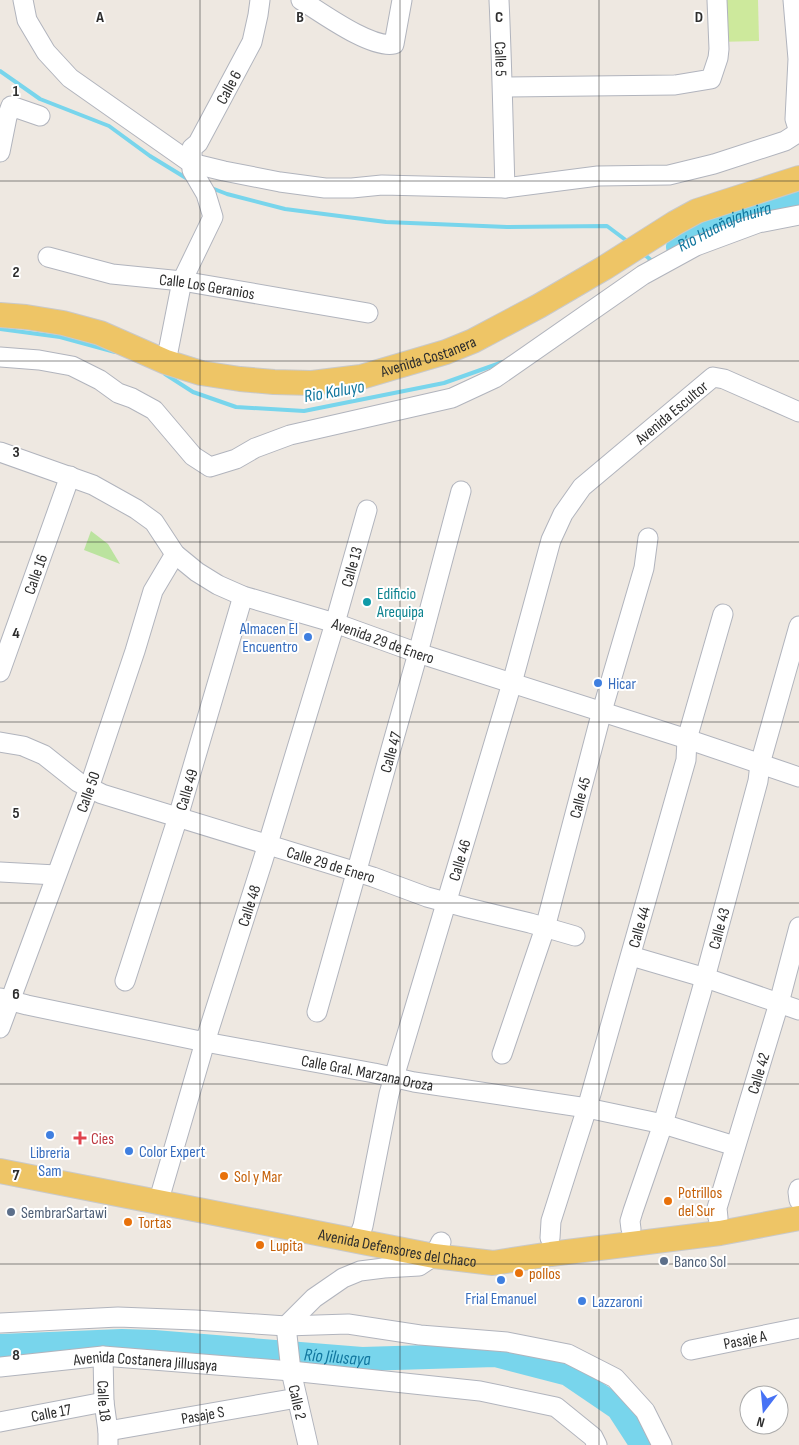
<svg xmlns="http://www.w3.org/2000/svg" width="799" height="1445" viewBox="0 0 799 1445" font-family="'Sofia Sans Condensed',sans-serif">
<rect width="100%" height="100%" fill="#eee8e1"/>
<polygon fill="#bbe39f" points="91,531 108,544 120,564 84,550"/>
<polygon fill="#cde99c" points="715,0 758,0 759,41 716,42"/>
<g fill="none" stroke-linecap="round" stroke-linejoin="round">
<g stroke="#78d5ec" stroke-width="4">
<polyline points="0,71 40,99 109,126 150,156 186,178"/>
<polyline points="214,189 227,194 285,209 386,222 507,227 607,226 627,241"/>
<polyline points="645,255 652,261 649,262"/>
<polyline points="0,329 60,337 115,352"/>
<polyline points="165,374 193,392 236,407 304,411 444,383 503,362"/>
</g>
<g stroke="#78d5ec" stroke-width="24">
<path id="s1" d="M678,247L733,218L799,199"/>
<path id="s2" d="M0,1346L122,1341L154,1342L362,1359L495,1355L568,1374L618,1408L642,1445"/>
</g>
<g stroke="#b1b4bd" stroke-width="21">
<g id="minor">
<polyline points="23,0 27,20 46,52 70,78 191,163 224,171 280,182 325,188 352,188 382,185 505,188 598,176 669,175 714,164 785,141 799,132"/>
<path d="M301,0C322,13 371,49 394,44L402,0"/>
<path id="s3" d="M499,0C502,63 503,125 505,188"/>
<polyline points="793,0 798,59 795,119 799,132"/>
<polyline points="503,87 675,85 711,79 718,58 719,49 717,0"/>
<polyline points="0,152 7,117 11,106 40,116"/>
<path id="s4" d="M48,257L112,274L182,281L368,313"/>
<polyline points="0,357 39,360 72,366 100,380 118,393 132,398 154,410 193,456 210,467 236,459 255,448 290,435 452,398 495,378 643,275 696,246 758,223 799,215"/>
<path id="s5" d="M166,362L182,281L213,217L206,194L192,170V148L198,143L252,42L258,15L260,0"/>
<path id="s6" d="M0,452L93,485L136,509L154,522L175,554L197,572L218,585L243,596L335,623L418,653L687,739L799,777"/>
<path id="s7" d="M0,672L70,476"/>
<path id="s8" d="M0,742L23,746L44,755L78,782L102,794L373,877L427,897L468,908L530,923L575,936"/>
<polyline points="0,872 56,875"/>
<polyline points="631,956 706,978 799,1010"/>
<path id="s9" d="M125,981L178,817L243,596"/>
<path id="s10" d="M0,998L27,1005L205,1042L374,1073L414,1082L587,1108L663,1124L735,1146"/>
<path id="s11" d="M317,1012L418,653L461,491"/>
<path id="s12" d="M0,1028L89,788L135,651L153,591L175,554"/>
<path id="s13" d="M502,1054L545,928L602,711L644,568L648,538"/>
<polyline points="799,1189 798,1192 799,1200"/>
<path id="s14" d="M158,1203L205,1042L263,860L335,623L367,510"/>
<path id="s15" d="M718,1218L717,1208L779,1003L799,927"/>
<path id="s16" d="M631,1229L630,1221L633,1211L663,1124L701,993L758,781L760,764L799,626"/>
<path id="s17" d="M550,1238L551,1221L587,1108L686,760L687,739L723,614"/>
<path id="s18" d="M357,1241L363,1226L389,1094L512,683L551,540L563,514L582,487L713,377L724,379L799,412"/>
<polyline points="0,1323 118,1317 195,1320 286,1326 348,1324 420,1335 507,1342 568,1354 615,1378 645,1411 662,1445"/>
<path id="s19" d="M691,1350L799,1328"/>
<path id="s20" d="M103,1356L104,1402L108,1431V1445"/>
<path id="s21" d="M0,1367L103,1356L291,1371L480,1391L556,1407L593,1437L597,1445"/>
<path id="s22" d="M0,1422L104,1402"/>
<path id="s23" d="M108,1431L297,1398"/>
<polyline points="308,1445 291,1371 286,1326 314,1298 343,1278 360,1271 384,1268 419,1266 434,1256 441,1242"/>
</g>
</g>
<g stroke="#c9c9c9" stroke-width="26">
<g id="major">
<path id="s24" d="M0,315L26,317L63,323L100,333L166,362L201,373L240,379L274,382L312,383L361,377L446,352L473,341L539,306L604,268L675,223L697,211L799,178"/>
<path id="s25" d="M0,1171L434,1256L493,1263L551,1254L720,1233L799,1218"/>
</g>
</g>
<use href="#minor" stroke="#fff" stroke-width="19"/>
<use href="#major" stroke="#eec566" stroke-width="24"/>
</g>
<path fill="none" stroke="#2e2e2e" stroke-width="1" stroke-opacity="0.55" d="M200,0V1445M400,0V1445M599,0V1445M0,181H799M0,361H799M0,542H799M0,722H799M0,903H799M0,1084H799M0,1264H799"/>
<circle fill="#0f9aa8" stroke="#fff" stroke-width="2" cx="367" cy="602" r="5"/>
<g fill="#3f7fe0" stroke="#fff" stroke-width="2">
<circle cx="308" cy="637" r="5"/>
<circle cx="598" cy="683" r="5"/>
<circle cx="50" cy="1135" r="5"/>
<circle cx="129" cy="1151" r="5"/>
<circle cx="501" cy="1280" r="5"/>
<circle cx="582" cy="1301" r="5"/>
</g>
<path fill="#e0444e" stroke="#fff" stroke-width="2" d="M77.5 1130.5h5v5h5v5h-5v5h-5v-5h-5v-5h5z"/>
<g fill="#e8710a" stroke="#fff" stroke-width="2">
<circle cx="224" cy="1176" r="5"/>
<circle cx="668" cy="1201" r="5"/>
<circle cx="128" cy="1222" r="5"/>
<circle cx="260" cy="1245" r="5"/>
<circle cx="519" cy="1273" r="5"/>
</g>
<g fill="#5c6f8a" stroke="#fff" stroke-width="2">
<circle cx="11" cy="1212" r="5"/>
<circle cx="664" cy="1261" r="5"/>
</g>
<g text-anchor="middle" stroke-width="4" stroke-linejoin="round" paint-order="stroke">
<g font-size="16" fill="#2e2e2e" stroke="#fff">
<text dy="6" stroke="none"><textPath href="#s3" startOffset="59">Calle 5</textPath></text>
<text dy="6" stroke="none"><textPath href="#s5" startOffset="299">Calle 6</textPath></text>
<text dy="6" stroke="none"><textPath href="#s4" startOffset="162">Calle Los Geranios</textPath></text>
<text dy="6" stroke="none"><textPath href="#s24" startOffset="442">Avenida Costanera</textPath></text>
<text dy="6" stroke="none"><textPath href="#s18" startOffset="906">Avenida Escultor</textPath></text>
<text dy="6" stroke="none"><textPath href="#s14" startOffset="665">Calle 13</textPath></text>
<text dy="6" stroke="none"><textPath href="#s7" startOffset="104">Calle 16</textPath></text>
<text dy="6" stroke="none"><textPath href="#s6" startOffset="436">Avenida 29 de Enero</textPath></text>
<text dy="6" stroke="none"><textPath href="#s11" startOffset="270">Calle 47</textPath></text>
<text dy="6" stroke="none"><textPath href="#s9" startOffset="201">Calle 49</textPath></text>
<text dy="6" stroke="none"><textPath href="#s12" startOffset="252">Calle 50</textPath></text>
<text dy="6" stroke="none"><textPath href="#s13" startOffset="268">Calle 45</textPath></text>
<text dy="6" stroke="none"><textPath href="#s18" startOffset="395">Calle 46</textPath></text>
<text dy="6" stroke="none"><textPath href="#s8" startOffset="356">Calle 29 de Enero</textPath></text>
<text dy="6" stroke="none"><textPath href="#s14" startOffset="311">Calle 48</textPath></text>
<text dy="6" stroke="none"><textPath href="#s17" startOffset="324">Calle 44</textPath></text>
<text dy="6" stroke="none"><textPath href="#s16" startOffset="314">Calle 43</textPath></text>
<text dy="6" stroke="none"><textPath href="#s10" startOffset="375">Calle Gral. Marzana Oroza</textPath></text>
<text dy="6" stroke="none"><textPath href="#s15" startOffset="151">Calle 42</textPath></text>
<text dy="6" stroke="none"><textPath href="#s25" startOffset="405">Avenida Defensores del Chaco</textPath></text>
<text dy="6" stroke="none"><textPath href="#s19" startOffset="55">Pasaje A</textPath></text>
<text dy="6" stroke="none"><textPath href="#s21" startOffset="146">Avenida Costanera Jillusaya</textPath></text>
<text dy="6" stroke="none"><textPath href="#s20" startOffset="45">Calle 18</textPath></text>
<text transform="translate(298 1402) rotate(77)" y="6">Calle 2</text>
<text dy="6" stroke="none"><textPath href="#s22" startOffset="52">Calle 17</textPath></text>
<text dy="6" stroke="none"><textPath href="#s23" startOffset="96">Pasaje S</textPath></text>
</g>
<g font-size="16" fill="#0d838f" stroke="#fff" text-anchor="start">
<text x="377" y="599">Edificio<tspan x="377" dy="18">Arequipa</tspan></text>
</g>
<g font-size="16" fill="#366cbe" stroke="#fff" text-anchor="start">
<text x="298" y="634" text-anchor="end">Almacen El<tspan x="298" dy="18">Encuentro</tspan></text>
<text x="608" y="689">Hicar</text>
<text x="139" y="1157">Color Expert</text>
<text x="50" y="1158" text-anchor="middle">Libreria<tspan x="50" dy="18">Sam</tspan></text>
<text x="501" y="1304" text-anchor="middle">Frial Emanuel</text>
<text x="592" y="1307">Lazzaroni</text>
</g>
<g font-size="16" fill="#be3a42" stroke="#fff" text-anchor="start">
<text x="91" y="1144">Cies</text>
</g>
<g font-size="16" fill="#c56008" stroke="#fff" text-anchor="start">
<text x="234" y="1182">Sol y Mar</text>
<text x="678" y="1198">Potrillos<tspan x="678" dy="18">del Sur</tspan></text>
<text x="138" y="1228">Tortas</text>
<text x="270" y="1251">Lupita</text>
<text x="529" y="1279">pollos</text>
</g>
<g font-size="16" fill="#4e5e75" stroke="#fff" text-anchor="start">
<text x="21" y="1218">SembrarSartawi</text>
<text x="674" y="1267">Banco Sol</text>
</g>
<g font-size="18" font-style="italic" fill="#11769e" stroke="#fff">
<text dy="6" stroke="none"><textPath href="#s1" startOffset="51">Río Huañajahuira</textPath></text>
<text transform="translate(334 391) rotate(-10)" y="6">Rio Kaluyo</text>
<text dy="6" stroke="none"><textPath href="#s2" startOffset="338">Río Jilusaya</textPath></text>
</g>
</g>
<g font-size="16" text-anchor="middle" font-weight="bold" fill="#2e2e2e" stroke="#fff" stroke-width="4" stroke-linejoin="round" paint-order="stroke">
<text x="100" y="22">A</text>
<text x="300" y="22">B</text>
<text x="499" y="22">C</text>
<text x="699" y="22">D</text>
<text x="16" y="96">1</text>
<text x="16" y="277">2</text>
<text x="16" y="457">3</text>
<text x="16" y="638">4</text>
<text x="16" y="818">5</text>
<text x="16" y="999">6</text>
<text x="16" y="1180">7</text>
<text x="16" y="1360">8</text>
</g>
<g transform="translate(764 1410) rotate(196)"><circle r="24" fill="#ffffff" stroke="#ababab"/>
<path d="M0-4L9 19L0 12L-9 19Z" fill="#4772f5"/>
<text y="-8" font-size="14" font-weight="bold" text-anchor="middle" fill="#2e2e2e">N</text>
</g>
</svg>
